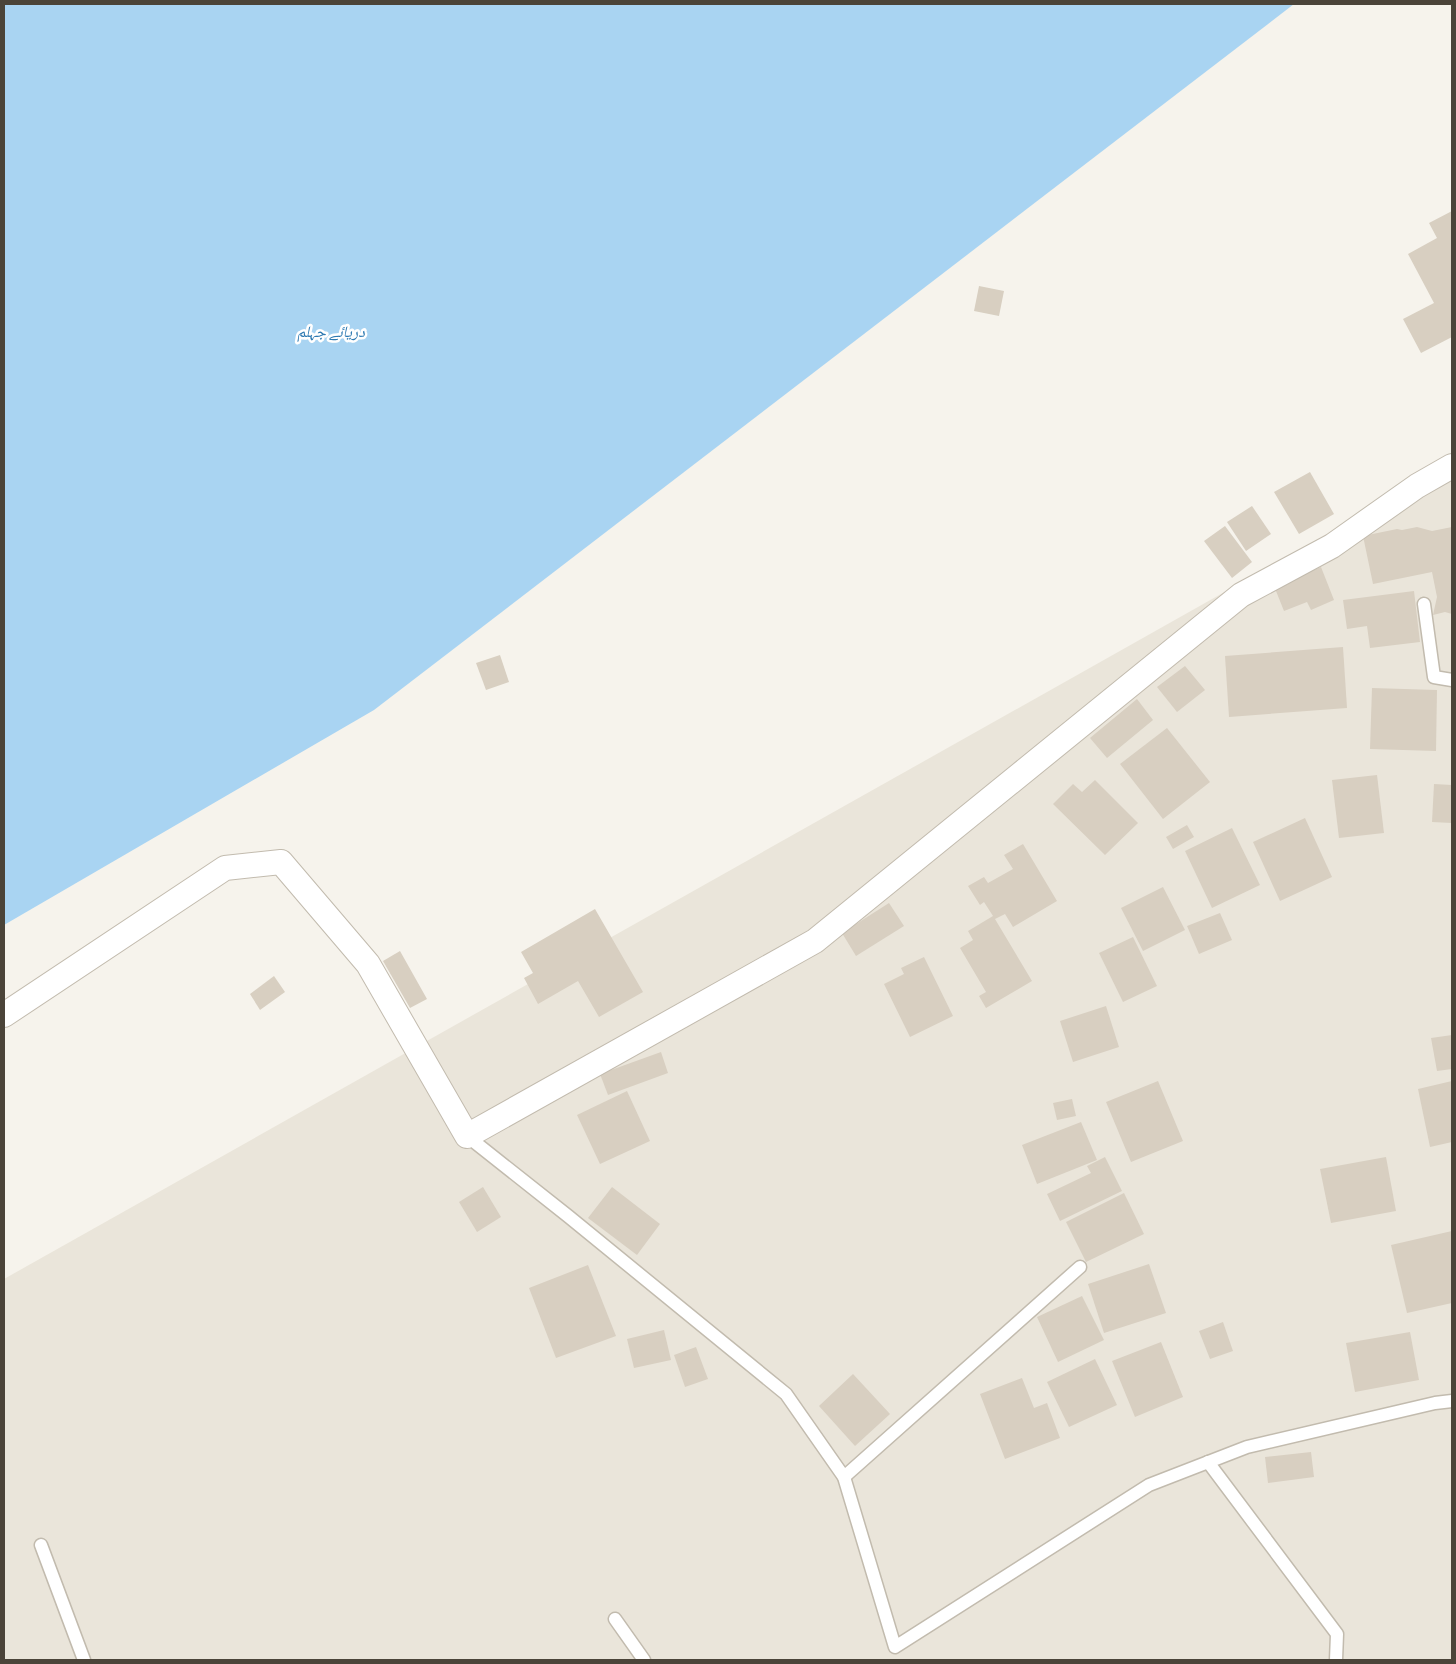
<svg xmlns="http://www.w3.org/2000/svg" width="1456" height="1664" viewBox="0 0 1456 1664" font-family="Manrope,'Noto Naskh Arabic',sans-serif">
<rect width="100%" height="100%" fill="#f6f3ec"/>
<polygon fill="#eae5da" points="1452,464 1452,1660 4,1660 4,1279"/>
<polygon fill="#a9d4f2" points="4,4 1294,4 374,710 4,925"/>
<g fill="#d8cfc1">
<polygon points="1452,211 1452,337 1421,353 1403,319 1434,303 1408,254 1437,238 1429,223"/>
<polygon points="979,286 1004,291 999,316 974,311"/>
<polygon points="1310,472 1334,514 1299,534 1274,492"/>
<polygon points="1252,506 1271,534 1246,551 1227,522"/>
<polygon points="1225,526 1252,562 1232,578 1204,541"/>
<polygon points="1417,527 1432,531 1452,527 1452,614 1445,612 1433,615 1437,597 1432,572 1373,584 1363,536 1397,529 1402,530"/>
<polygon points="1321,567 1334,600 1311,610 1307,602 1284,611 1274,586"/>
<polygon points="1414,591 1420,642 1370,648 1367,626 1347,629 1343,600"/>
<polygon points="1343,647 1347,708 1229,717 1225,656"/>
<polygon points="500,655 509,682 486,690 476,663"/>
<polygon points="1185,666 1205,690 1177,712 1157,687"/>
<polygon points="1372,688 1437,690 1436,751 1370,749"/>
<polygon points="1137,699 1153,720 1107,758 1090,738"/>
<polygon points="1167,728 1210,782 1163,819 1120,764"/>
<polygon points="1377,775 1384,833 1339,838 1332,780"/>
<polygon points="1095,780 1138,823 1105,855 1053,804 1073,784 1082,792"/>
<polygon points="1434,784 1452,785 1452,823 1432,822"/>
<polygon points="1305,818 1332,877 1280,901 1253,842"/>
<polygon points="1187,825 1194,837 1173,849 1166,837"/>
<polygon points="1232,828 1260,885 1212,908 1185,851"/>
<polygon points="1023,844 1057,901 1013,927 1005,914 995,919 1032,981 986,1008 979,996 986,992 960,948 973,940 968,931 993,916 984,902 980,905 968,886 984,877 988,883 1013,869 1004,855"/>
<polygon points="1163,887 1185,930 1143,951 1121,908"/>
<polygon points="889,903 904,926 856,956 842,933"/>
<polygon points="595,909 643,992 599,1017 578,981 538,1004 524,978 533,973 521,952"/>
<polygon points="1220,913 1232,940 1199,954 1187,926"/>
<polygon points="1133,937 1157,986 1123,1002 1099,953"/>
<polygon points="400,951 427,999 410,1008 383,961"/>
<polygon points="924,957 953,1016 910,1037 884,984 904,974 901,968"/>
<polygon points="274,976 285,992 260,1010 250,994"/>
<polygon points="1106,1006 1119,1047 1073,1062 1060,1021"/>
<polygon points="1452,1035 1452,1069 1437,1071 1431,1038"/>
<polygon points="661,1052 668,1073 608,1095 600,1074"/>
<polygon points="1158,1081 1183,1141 1131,1162 1106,1102"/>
<polygon points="1452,1081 1452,1142 1430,1147 1418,1089"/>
<polygon points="627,1091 650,1141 600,1164 577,1115"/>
<polygon points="1072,1099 1076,1116 1057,1120 1053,1103"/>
<polygon points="1081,1122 1097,1160 1037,1184 1022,1145"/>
<polygon points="1105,1157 1122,1191 1060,1221 1047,1194 1091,1173 1087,1166"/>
<polygon points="1386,1157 1396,1211 1331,1223 1320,1169"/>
<polygon points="483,1187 501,1217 477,1232 459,1202"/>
<polygon points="612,1187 660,1224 637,1255 588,1218"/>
<polygon points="1124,1193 1144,1234 1086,1262 1066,1222"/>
<polygon points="1452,1231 1452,1303 1407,1313 1391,1245"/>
<polygon points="1149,1264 1166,1313 1104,1333 1088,1284"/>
<polygon points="588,1265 616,1336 556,1358 529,1288"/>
<polygon points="1082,1296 1104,1340 1058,1362 1037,1317"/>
<polygon points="1223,1322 1233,1351 1210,1359 1199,1331"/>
<polygon points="664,1330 671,1360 634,1368 627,1339"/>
<polygon points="1410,1332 1419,1380 1355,1392 1346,1343"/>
<polygon points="1161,1342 1183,1397 1135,1417 1112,1361"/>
<polygon points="696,1347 708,1379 685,1387 674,1355"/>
<polygon points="1095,1359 1117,1405 1069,1427 1047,1382"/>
<polygon points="853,1374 890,1414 855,1446 819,1406"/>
<polygon points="1022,1378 1034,1408 1047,1403 1060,1438 1005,1459 980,1394"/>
<polygon points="1311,1452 1314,1477 1268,1483 1265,1457"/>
</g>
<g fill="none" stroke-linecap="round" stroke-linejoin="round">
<g stroke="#c2bbae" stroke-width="15">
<g id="service">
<polyline points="1424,604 1434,677 1452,680"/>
<polyline points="467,1136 568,1216 786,1394 844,1477 895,1647 1149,1485 1247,1447 1435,1403 1452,1401"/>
<polyline points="1208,1462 1337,1634 1336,1660"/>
<polyline points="844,1477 1080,1267"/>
<polyline points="41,1545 84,1660"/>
<polyline points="615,1619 644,1660"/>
</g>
</g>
<g stroke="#c2bbae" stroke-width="26">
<polyline id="minor" points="4,1015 225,868 281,862 368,964 467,1136 815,941 1241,595 1332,546 1417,486 1452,466"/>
</g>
<use href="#service" stroke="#fff" stroke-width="12"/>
<use href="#minor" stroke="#fff" stroke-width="24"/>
</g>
<g text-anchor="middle" stroke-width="5" stroke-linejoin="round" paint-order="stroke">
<g font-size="16" font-style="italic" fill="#2e7ab2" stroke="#fff">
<text x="331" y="337">دریائے جہلم</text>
</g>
</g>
<rect width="1456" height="1664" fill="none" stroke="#4b4439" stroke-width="10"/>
</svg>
